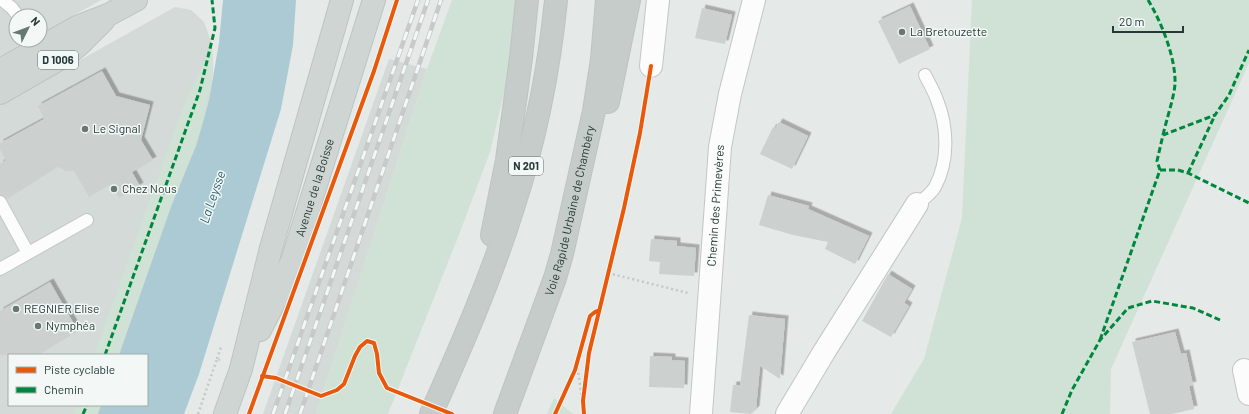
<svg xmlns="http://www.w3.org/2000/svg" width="1249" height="414" viewBox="0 0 1249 414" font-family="Barlow,sans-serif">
<defs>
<filter id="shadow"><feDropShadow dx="3.5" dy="-3.5" stdDeviation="0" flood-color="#0004"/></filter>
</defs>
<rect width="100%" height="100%" fill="#e5e9e7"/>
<g fill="#d3dad7">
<polygon points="0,0 101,0 40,34 40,16 16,16 16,40 29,40 0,56"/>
<polygon points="175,7 191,10 204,22 212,44 213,74 209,100 196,146 119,355 9,355 9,405 101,405 98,414 0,414 0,105"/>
<polygon points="389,59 427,69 316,414 263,414"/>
</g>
<g fill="#d0e1d6">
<polygon points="452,0 516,0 514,39 505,88 490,152 460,232 388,414 316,414 427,69"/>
<polygon points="972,0 1249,0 1249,63 1111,369 1110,414 891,414 924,359 962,218"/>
<polygon points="212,44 213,74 203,122 196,146 171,207 119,355 94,355 183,107"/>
<polygon points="554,398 573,414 547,414"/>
<polygon points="76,405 101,405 98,414 73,414"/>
</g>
<polygon fill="#abcad3" points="223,0 296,0 293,45 281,109 199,374 184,414 98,414 101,405 147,405 147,355 119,355 171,207 196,146 203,122 209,100 219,43"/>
<g fill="#ccd1cf" filter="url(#shadow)">
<polygon points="910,6 930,49 899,64 878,21"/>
<polygon points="702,8 732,15 725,44 695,38"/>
<polygon points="102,71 116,96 150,105 141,140 153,160 132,172 140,186 119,198 111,184 89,197 74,171 66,171 58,167 7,199 4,196 0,195 0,164 6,160 0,149 0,143 44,119 38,106"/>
<polygon points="779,122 808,136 792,169 760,154 773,127 775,129"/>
<polygon points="768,195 809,206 808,209 869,236 855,264 825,249 828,242 793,235 759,225"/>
<polygon points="651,239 677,241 677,246 696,248 694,276 659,274 660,262 649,261"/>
<polygon points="888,274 912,289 904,303 909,306 891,337 862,321"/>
<polygon points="50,282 78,331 38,355 0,355 0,311"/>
<polygon points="749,315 785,319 780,379 760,366 756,409 751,414 730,412 733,385 740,385"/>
<polygon points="1175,332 1181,354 1186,353 1193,385 1189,386 1194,409 1172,414 1150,414 1132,342"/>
<polygon points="650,356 672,357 672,360 685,361 684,388 649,387"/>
</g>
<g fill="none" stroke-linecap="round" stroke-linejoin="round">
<g stroke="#c2c6c4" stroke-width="14">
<g id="service">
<polyline points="2,0 12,8 18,16"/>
<polyline points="0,202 28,253"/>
<path d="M917,204C924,199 931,194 935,187C949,161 948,127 937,100C934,91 929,83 925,75"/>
<polyline points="0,269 87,220"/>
</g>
</g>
<g stroke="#c2c6c4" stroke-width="24">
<g id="minor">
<polyline points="651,66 658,0"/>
<polyline points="1244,370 1249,394"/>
<path id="s1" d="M701,414L720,147L730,94L754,0"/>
<polyline points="787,414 824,352 917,204"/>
</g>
</g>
<g stroke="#bdc4c3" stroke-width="24">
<g id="primary">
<polyline points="0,70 77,27 108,15 136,0"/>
<polyline points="0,93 68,54 80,44 103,21"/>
<path id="s2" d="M260,330L276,299L293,258L374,0"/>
<polyline points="225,414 241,369 271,248 342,0"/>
</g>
</g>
<g stroke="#bdc4c3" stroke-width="24">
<g id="trunk">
<polyline points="608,102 629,0"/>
<polyline points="492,235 507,160 521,58 527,0"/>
<path d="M431,414C461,347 491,278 513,208C535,140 549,71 556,0"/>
<path id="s3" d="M505,414L555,278L562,254L594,111L602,59L607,0"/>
</g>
</g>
<g stroke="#c2c9c6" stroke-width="2.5" stroke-dasharray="2 3" stroke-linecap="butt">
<polyline points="608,273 688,293"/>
<polyline points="217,359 221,347"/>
<polyline points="577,363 584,414"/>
<polyline points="262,376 276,378 321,396 337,390 344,384 355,356 360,347 367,341 374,343 377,354 379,373 387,388"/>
<polyline points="198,414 217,359 220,360"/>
<polyline points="555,414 575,370 590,316 595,312 598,311"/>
</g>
<use href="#service" stroke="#fbfcfb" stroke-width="12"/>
<use href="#minor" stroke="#fbfcfb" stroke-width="22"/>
<use href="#primary" stroke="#cfd5d3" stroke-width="22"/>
<use href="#trunk" stroke="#c5ccca" stroke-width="22"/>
<g stroke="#c7cac9" stroke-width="4.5">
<g id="rail">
<polyline points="273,414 418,0"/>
<polyline points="285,414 428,0"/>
<polyline points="300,414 441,0"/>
</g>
</g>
<use href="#rail" stroke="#f3f8f6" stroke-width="3" stroke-dasharray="9" stroke-linecap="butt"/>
<g stroke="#00873e" stroke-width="3" stroke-dasharray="6 3" stroke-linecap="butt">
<path d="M1148,0C1161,21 1176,58 1175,84C1174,98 1166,121 1163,135"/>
<polyline points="1160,170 1178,170 1188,173 1249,203"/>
<polyline points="1188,173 1215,115"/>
<polyline points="1100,340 1160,170 1157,161 1163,135 1215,115 1229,95 1249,50"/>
<polyline points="105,355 200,90 215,28 212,0"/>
<polyline points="83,414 87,405"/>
<polyline points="1062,414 1072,390 1100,340 1128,308 1152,301 1193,308 1220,320"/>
</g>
<g stroke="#f3f8f6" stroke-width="6">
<g id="cycleway">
<polyline points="262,376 276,378 321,396 337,390 344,384 355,356 360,347 367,341 374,343 377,354 379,373 387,388 452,414"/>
<polyline points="249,414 374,71 397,0"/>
<polyline points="555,414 575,370 590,316 595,312 598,311"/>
<polyline points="584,414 583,401 589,353 624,208 640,133 651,66"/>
</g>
</g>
<use href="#cycleway" stroke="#e8590c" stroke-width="4"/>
</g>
<g fill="#687774" stroke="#f3f8f6" stroke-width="1.5">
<circle cx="902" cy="32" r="4"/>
<circle cx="85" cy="129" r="4"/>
<circle cx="114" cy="189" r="4"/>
<circle cx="16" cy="309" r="4"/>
<circle cx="38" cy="326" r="4"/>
</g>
<g text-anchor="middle" stroke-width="3" stroke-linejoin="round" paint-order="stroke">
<g fill="#f3f8f6" stroke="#637370" stroke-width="1">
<rect x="38" y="51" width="40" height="18" rx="3"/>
<rect x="509" y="157" width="34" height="18" rx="3"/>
</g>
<g font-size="11" font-weight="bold" fill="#253a36">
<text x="58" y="64">D 1006</text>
<text x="526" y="170">N 201</text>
</g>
<g font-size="12" fill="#253a36" stroke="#f3f8f6" text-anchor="start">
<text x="910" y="36">La Bretouzette</text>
<text x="93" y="133">Le Signal</text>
<text x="122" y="193">Chez Nous</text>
<text x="24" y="313">REGNIER Elise</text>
<text x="46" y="330">Nymphéa</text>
</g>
<g font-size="12" fill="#253a36" stroke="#f3f8f6">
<text dy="4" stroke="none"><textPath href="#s2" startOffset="153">Avenue de la Boisse</textPath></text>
<text dy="4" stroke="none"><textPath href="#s1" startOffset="209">Chemin des Primevères</textPath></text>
<text dy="4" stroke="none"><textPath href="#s3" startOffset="214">Voie Rapide Urbaine de Chambéry</textPath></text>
</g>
<g font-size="13" font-style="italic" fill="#265e6f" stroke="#f3f8f6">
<text transform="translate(212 197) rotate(-71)" y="5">La Leysse</text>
</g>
</g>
<rect x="8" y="354" width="140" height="52" fill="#f3f8f6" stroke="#a1aca9"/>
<rect x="16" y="367" width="20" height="6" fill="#e8590c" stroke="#a1aca9"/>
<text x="44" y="374" font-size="12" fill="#253a36">Piste cyclable</text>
<rect x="16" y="387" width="20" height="6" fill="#00873e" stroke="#a1aca9"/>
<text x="44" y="394" font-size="12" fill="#253a36">Chemin</text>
<g transform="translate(28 28) rotate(48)"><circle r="19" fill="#f3f8f6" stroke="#a1aca9"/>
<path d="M0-3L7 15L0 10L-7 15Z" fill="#687774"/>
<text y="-6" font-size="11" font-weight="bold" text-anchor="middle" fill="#253a36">N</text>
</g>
<path d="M1113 26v6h70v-6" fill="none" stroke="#253a36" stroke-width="2"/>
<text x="1119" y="26" font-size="12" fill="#253a36" stroke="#f3f8f6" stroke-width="3" paint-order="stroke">20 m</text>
</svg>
